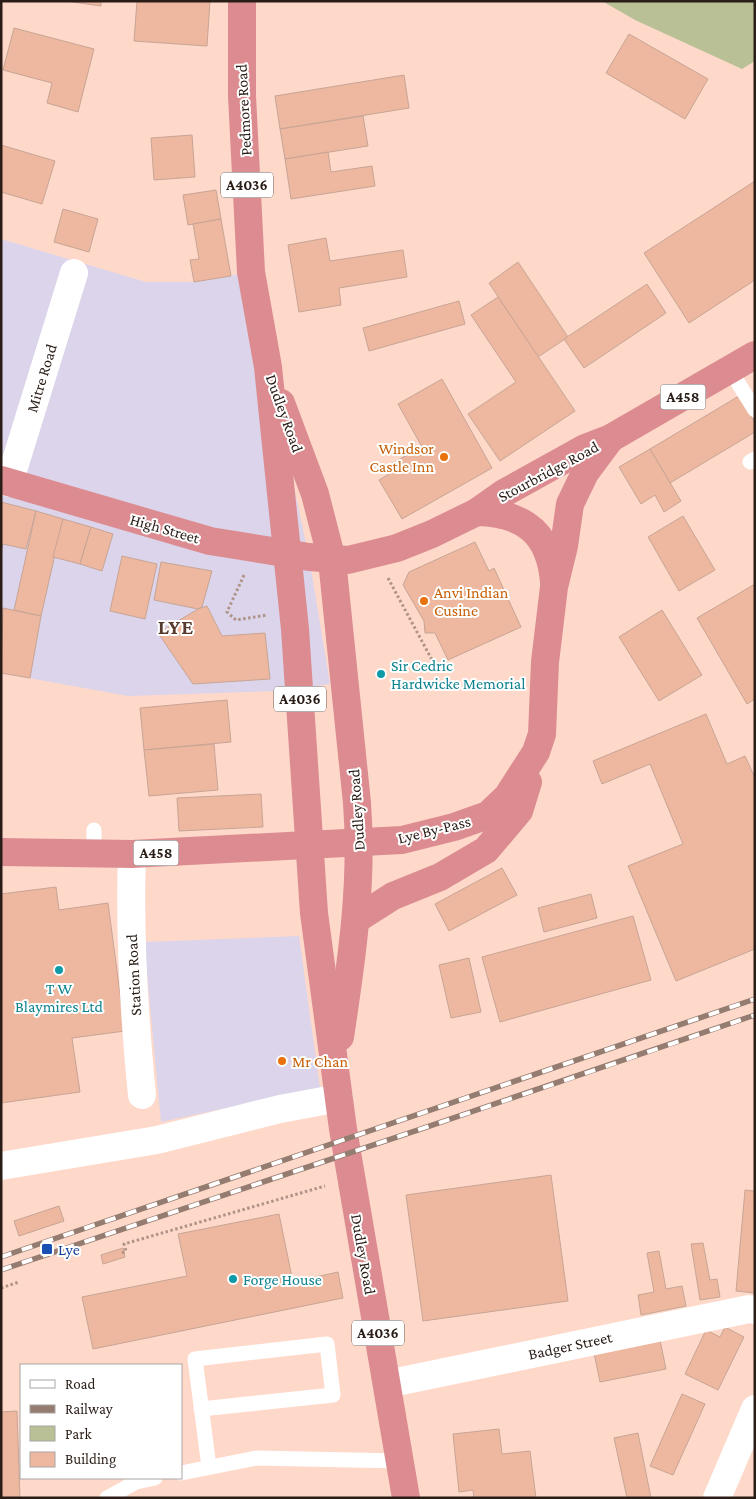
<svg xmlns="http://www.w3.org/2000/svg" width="756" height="1499" viewBox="0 0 756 1499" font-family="'Crimson Pro',serif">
<rect width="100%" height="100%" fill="#fed9ca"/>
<g fill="#dbd4ea">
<polygon points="1,239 146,282 194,282 251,272 268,367 309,557 330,684 278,691 128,696 1,673"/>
<polygon points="299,936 320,1088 161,1122 144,942"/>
</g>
<polygon fill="#b9c096" points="602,1 755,1 755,61 742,69 635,20"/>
<g fill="#eeb79f" stroke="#c7a596">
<polygon points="66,1 101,1 101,6"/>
<polygon points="137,1 210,1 207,46 134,41"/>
<polygon points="14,28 94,49 78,112 47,103 52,83 3,70"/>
<polygon points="629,34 708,79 685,119 606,73"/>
<polygon points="404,75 409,108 280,129 275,96"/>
<polygon points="363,116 368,146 285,159 280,129"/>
<polygon points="192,135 195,177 154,180 151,138"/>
<polygon points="1,145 55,161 42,204 1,192"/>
<polygon points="328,152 331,172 372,166 375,186 291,199 285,159"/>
<polygon points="755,181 755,280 689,323 644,253"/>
<polygon points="216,190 221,219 188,225 183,195"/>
<polygon points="63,209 98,219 89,252 54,242"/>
<polygon points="221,219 231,276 194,282 190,260 199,259 193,224"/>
<polygon points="326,238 330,261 403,250 407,277 339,288 341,305 299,312 288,245"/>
<polygon points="518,262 568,337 538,357 489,283"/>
<polygon points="647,284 666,313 584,368 564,339"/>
<polygon points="498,297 575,411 500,461 468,414 516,382 471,315"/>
<polygon points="459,301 465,324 369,351 363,328"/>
<polygon points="442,379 492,468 402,519 379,480 389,474 385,467 422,447 398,404"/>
<polygon points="739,396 755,423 755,432 670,483 650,449"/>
<polygon points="650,449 681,501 664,512 655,495 641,504 619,467"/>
<polygon points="1,502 36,511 26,549 3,544 1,552"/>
<polygon points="36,511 63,519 41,616 14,610"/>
<polygon points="683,516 715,570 679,591 648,537"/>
<polygon points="63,519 91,527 80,564 53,557"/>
<polygon points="91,527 113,534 102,571 80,564"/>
<polygon points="475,542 489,571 494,568 521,627 448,660 435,633 425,633 424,621 403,585 409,572"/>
<polygon points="122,556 157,564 145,619 110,611"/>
<polygon points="161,562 212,571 202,607 198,609 154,600"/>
<polygon points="755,584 755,699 747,704 697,618"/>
<polygon points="207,606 222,636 265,633 270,679 193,684 158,633 198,609"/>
<polygon points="3,608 41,616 30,678 1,673"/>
<polygon points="662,610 702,675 659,701 619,637"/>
<polygon points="227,700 231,742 144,750 140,708"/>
<polygon points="706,714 727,764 745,756 755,778 755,949 676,981 628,866 683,844 650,764 602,784 593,761"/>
<polygon points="214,744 218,790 149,796 144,750"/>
<polygon points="261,794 263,827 179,831 177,798"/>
<polygon points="502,868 517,895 449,931 435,904"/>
<polygon points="56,887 59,910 108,903 125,1031 72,1038 80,1092 1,1103 1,894"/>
<polygon points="591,894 597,918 544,932 538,908"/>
<polygon points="633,916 651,980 500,1022 482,957"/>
<polygon points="469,958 481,1012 451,1018 439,965"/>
<polygon points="551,1175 568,1301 423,1321 406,1195"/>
<polygon points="745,1190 755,1191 755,1293 736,1291"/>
<polygon points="59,1206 64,1221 19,1236 14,1221"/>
<polygon points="279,1214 293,1282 338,1272 343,1298 93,1349 82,1297 187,1276 178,1234"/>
<polygon points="703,1243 710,1280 717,1279 720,1297 700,1300 691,1244"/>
<polygon points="123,1248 125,1257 103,1264 101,1255"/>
<polygon points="659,1251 666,1289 682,1286 686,1306 641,1315 638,1295 654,1292 647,1253"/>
<polygon points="725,1327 744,1337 718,1390 685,1374 706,1330 720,1337"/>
<polygon points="660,1340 666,1369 600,1382 594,1353"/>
<polygon points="682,1394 705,1404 673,1475 650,1466"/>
<polygon points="17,1411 20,1498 1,1498 1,1412"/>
<polygon points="499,1429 502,1454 530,1451 536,1498 474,1498 473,1490 459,1492 453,1434"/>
<polygon points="638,1433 651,1498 627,1498 614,1438"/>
</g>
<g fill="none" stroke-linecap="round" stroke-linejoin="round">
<g stroke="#af9387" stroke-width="3" stroke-dasharray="2.5 2.5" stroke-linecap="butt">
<polyline points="244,575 227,612 236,620 267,615"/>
<polyline points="388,578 439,673"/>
<polyline points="122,1253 126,1251 124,1244 325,1186"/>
<polyline points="1,1288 19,1282"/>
</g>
<g stroke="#fff" stroke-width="15">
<polyline points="730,370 755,410"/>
<polyline points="750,462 755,459"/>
<polyline points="94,830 94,853"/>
<polyline points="201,1409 333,1395 327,1344 195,1359 209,1467"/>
<polyline points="181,1473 256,1458 401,1461"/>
<polyline points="107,1498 136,1482 155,1478"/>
</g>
<g stroke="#fff" stroke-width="28">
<polyline points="9,483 74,273"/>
<path d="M132,854C129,935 134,1014 142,1095"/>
<polyline points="1,1166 157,1140 280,1109 339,1098"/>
<polyline points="387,1384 749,1309 755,1310"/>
<polyline points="717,1498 755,1409"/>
</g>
<g stroke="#dc8c90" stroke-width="28">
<polyline points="242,1 242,96 251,272 268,367 295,629 314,913 343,1129 406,1498"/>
<path d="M281,403L315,494L332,560L357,803C363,882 352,958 340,1037"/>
<polyline points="1,480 210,541 309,557 348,560 397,548 432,534 477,512 504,493 585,448 611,438 755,355"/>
<path d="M477,512C524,513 550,533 554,582"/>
<polyline points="1,852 132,854 402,840 454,827 488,815 507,797 536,752 542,734 545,662 554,587 564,546 570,504 585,473 611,438"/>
<polyline points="357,919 393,896 440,877 486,850 519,811 528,782"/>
</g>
<g stroke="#957c71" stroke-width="5.5">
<g id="rail">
<polyline points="1,1257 755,999"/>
<path d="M1,1270C253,1185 504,1102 755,1015"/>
</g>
</g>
<use href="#rail" stroke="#fff" stroke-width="4" stroke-dasharray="11" stroke-linecap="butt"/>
</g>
<g fill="#e8710a" stroke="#fff" stroke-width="2">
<circle cx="444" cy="457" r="5"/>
<circle cx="424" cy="601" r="5"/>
<circle cx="282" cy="1061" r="5"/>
</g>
<g fill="#0f9aa8" stroke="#fff" stroke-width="2">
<circle cx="381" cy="674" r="5"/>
<circle cx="59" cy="970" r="5"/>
<circle cx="233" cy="1279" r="5"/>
</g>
<rect fill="#1a4fb4" stroke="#fff" stroke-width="2" x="41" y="1243" width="12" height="12" rx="2.5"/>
<g text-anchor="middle" stroke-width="4" stroke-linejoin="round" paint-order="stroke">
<g fill="#fff" stroke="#6a615d" stroke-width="1">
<rect x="221" y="172.5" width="52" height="25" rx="4"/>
<rect x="660.5" y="384.5" width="45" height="25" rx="4"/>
<rect x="274" y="686.5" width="52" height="25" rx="4"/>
<rect x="133.5" y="840.5" width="45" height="25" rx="4"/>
<rect x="352" y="1320.5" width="52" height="25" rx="4"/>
</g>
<g font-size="15" font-weight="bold" fill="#2a1d17">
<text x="247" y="190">A4036</text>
<text x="683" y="402">A458</text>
<text x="300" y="704">A4036</text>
<text x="156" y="858">A458</text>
<text x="378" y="1338">A4036</text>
</g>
<g font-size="16" fill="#2a1d17" stroke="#fff">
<text transform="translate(243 110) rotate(-93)" y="6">Pedmore Road</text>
<text transform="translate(41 378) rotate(-73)" y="6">Mitre Road</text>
<text transform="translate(285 413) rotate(70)" y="6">Dudley Road</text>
<text transform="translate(548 471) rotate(-28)" y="6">Stourbridge Road</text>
<text transform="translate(165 528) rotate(16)" y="6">High Street</text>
<text transform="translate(356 810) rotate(-94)" y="6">Dudley Road</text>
<text transform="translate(434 829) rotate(-14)" y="6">Lye By-Pass</text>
<text transform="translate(133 975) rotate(-93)" y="6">Station Road</text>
<text transform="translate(364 1254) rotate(80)" y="6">Dudley Road</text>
<text transform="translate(570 1345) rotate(-12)" y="6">Badger Street</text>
</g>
<g font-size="16" fill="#c56008" stroke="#fff" text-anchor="start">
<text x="434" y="454" text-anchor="end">Windsor<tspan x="434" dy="18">Castle Inn</tspan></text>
<text x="434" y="598">Anvi Indian<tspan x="434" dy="18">Cusine</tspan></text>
<text x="292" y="1067">Mr Chan</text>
</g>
<g font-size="16" fill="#0d838f" stroke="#fff" text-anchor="start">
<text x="391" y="671">Sir Cedric<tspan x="391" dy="18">Hardwicke Memorial</tspan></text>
<text x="59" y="994" text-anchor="middle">T W<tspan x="59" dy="18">Blaymires Ltd</tspan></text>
<text x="243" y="1285">Forge House</text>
</g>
<g font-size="16" fill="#164399" stroke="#fff" text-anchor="start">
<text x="58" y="1255">Lye</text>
</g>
<g font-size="21" font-weight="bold" letter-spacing="1" fill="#573a2e" stroke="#fff">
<text x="176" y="634">LYE</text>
</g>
</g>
<rect width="756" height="1499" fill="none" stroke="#2a1d17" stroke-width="5"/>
<rect x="20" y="1364" width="162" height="115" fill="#ffffff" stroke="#aaa5a2"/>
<rect x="30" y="1380" width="25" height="8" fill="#ffffff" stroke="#aaa5a2"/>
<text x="65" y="1389" font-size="15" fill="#2a1d17">Road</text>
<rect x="30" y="1405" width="25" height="8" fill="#957c71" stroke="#aaa5a2"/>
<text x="65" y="1414" font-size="15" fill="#2a1d17">Railway</text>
<rect x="30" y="1426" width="25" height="15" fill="#b9c096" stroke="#aaa5a2"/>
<text x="65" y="1439" font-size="15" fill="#2a1d17">Park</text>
<rect x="30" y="1452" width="25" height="15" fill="#eeb79f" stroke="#aaa5a2"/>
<text x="65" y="1464" font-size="15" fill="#2a1d17">Building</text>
</svg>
